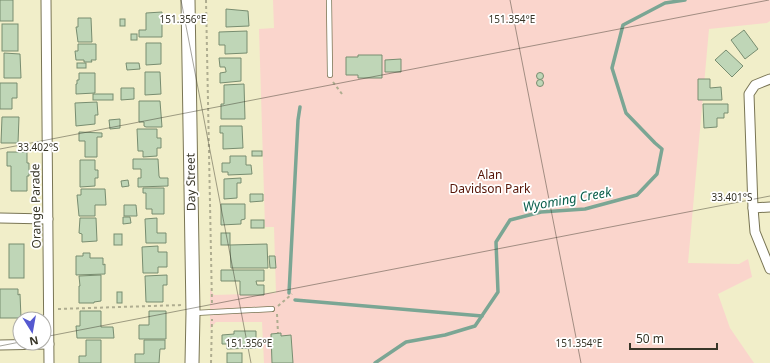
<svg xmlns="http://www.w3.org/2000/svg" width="770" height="363" viewBox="0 0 770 363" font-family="'Noto Sans',sans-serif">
<rect width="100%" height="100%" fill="#f1eec9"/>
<polygon fill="#fad5cc" points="273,0 770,0 770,21 767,23 709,29 688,263 739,264 748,259 752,277 718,294 730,328 754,363 264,363 262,322 216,322 210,329 210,289 214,295 276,293 274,227 265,227 259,29 274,28"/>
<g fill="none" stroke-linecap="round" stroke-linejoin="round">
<g stroke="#7ba694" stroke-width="3.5">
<polyline points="289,293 298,120 300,107"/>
<polyline points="295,300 482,316"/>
<polyline points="375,363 406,342 445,335 475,326 498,292 496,242 510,220 541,212 585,209 637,195 657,174 662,149 655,143 626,113 612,68 623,25 665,3 685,0"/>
</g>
</g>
<g fill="#bfd6b7" stroke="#788d70">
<rect x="0" y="0" width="13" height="21"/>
<polygon points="226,9 248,11 249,26 226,27"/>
<polygon points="162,12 162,37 139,37 139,30 146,30 146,13"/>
<polygon points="78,18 91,18 92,42 78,42 76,27 78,27"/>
<rect x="120" y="19" width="5" height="7"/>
<rect x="2" y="24" width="16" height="27"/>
<polygon points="744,30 758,49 745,59 731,40"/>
<polygon points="247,31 247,53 225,54 225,45 219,45 219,32"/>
<rect x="131" y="34" width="6" height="6"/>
<polygon points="146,43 161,43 161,64 146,65"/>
<polygon points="78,44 96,44 96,60 91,60 92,62 84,62 84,60 76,60 75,51 78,51"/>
<polygon points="726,50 743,66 732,77 715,60"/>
<polygon points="4,53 20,54 21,78 4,78"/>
<polygon points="358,55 382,55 382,78 358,78 358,75 346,75 346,57 358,57"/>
<polygon points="219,58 241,58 241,81 220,83 220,73 226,72 226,71 225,67 220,67"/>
<polygon points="401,59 401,72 385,72 385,60"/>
<rect x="77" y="63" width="9" height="5"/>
<polygon points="126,63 139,63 140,69 127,70"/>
<polygon points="145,72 160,72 161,94 145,95"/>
<circle cx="540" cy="76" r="3.5"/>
<polygon points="79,73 95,73 95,93 76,94 76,84 77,84 77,80 79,80"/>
<polygon points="698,79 710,79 710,88 721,87 722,100 698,100"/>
<circle cx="540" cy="83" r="3.5"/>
<polygon points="0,83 17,83 17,98 12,98 12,109 0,109"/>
<polygon points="244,84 245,119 221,119 221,104 224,104 224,85"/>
<polygon points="121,88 134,88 134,99 121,100"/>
<rect x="93" y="94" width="20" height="6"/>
<polygon points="139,101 160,101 162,127 146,127 144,126 144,122 139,122"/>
<polygon points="97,102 98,115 95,115 95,124 76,126 75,103"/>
<polygon points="703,104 728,104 728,113 724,113 724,118 717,118 717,127 704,128"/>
<polygon points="2,117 19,117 18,143 1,143"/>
<polygon points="120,119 120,128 110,129 109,120"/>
<polygon points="220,126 242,126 243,148 223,149 223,133 220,133"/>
<polygon points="137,129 157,129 157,138 161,138 161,148 157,148 157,156 143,157 143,151 138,151"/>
<polygon points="79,132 102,133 102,137 97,137 97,157 85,157 85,141 79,141"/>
<rect x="252" y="151" width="10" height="5"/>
<polygon points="7,152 27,152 27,163 29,163 29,176 27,176 27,191 11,191 11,166 7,166"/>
<polygon points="230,156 246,156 246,165 251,165 252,174 228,175 228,172 222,172 222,163 230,163"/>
<polygon points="133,159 158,159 159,176 160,178 168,178 168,186 138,187 138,178 141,178 141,169 133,169"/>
<polygon points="80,160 95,160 95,170 98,170 98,178 95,178 95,186 80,187"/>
<polygon points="241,178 241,183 237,183 237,198 224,199 224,179"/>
<polygon points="128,180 129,186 122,187 121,181"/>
<polygon points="143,188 164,188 164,214 152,214 152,209 146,209 146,193 143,193"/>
<polygon points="81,189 105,189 106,205 95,205 95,216 79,216 77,195 81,195"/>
<polygon points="250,194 263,194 263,201 250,202"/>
<polygon points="221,204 245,204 245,219 241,220 241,224 221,225"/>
<polygon points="124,205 136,205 137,216 124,216"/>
<polygon points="123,217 130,217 131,223 123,224"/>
<polygon points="80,218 96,218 97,241 82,242 82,234 79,233"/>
<polygon points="157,218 157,233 166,233 166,243 146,243 145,219"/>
<rect x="251" y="220" width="13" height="8"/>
<rect x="221" y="233" width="9" height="12"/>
<rect x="114" y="234" width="8" height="11"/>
<rect x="9" y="244" width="15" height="34"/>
<polygon points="267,244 268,268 231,268 230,245"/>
<polygon points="158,246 158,252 167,252 167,267 158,267 158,273 143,273 142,247"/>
<polygon points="83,253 90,253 90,258 103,258 103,265 105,264 105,274 76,275 76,256 83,256"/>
<polygon points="269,256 275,256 276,268 270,268"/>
<polygon points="221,270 264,270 264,281 256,281 257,285 264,285 264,295 240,295 240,281 221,281"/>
<polygon points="101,275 101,301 94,302 94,303 79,303 79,286 80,286 79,276"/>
<polygon points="167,275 167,285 163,285 163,302 146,302 145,276"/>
<polygon points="0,289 18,289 18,295 20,294 21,318 0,318"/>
<rect x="117" y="292" width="5" height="11"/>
<polygon points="80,311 101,311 101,327 113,327 114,338 77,338 76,326 80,326"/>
<polygon points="149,311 166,311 166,339 139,339 139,325 149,325"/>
<polygon points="234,331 256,331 256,348 227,349 227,344 222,344 222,335 234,334"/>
<polygon points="281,333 281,336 291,335 293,363 272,363 271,334"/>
<polygon points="86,340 101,340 101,363 79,363 79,356 86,356"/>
<polygon points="144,340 165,340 165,349 160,349 159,363 135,363 135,354 144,354"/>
<rect x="227" y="353" width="15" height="10"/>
</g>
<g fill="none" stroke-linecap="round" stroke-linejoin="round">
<g stroke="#797554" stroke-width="6">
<g id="lane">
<polyline points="329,0 330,75"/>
<polyline points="195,313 272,309"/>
</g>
</g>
<g stroke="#797554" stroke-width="11">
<g id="street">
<polyline points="46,0 49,363"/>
<polyline points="770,79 755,85 749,94 753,208 755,232 770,269"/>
<polyline points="753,208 770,207"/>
<polyline points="0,218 48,219"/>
<polyline points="0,345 49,344"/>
</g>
</g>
<g stroke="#797554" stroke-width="15">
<polyline id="secondary" points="188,0 193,313 192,363"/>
</g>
<g stroke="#afad90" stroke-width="2" stroke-dasharray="3 3" stroke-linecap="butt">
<polyline points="206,0 212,305"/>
<polyline points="333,82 342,94"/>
<polyline points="278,306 292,294"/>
<polyline points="58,309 182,305"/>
<polyline points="277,314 278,333"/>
<polyline points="211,363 212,319"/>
</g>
<use href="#lane" stroke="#fff" stroke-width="4.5"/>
<use href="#street" stroke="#fff" stroke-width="9"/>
<use href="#secondary" stroke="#fff" stroke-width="13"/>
</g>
<path fill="none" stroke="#373527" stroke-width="1" stroke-opacity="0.45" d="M181,0L251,363M510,0L581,363M0,149L769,0M44,337L770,196M0,346L20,342"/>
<g text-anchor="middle" stroke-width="3.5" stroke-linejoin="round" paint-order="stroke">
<g font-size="12" fill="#571507" stroke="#fff">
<text x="490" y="179">Alan<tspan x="490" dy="14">Davidson Park</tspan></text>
</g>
<g font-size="12" fill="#373527" stroke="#fff">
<text transform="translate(191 182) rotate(-91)" y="4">Day Street</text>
<text transform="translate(36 206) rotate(-91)" y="4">Orange Parade</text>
</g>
<g font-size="13" font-style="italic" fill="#0c604d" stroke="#fff">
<text transform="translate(567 199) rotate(-10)" y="5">Wyoming Creek</text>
</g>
</g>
<g font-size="10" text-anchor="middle" fill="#373527" stroke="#fff" stroke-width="3.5" stroke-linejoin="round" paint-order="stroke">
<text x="183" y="23">151.356°E</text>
<text x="512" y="23">151.354°E</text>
<text x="38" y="151">33.402°S</text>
<text x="732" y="201">33.401°S</text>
<text x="249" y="347">151.356°E</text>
<text x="579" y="347">151.354°E</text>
</g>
<g transform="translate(32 331) rotate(169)"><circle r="19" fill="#ffffff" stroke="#afaea9"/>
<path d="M0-3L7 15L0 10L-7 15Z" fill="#5559d0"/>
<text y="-6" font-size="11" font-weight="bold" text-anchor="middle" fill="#373527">N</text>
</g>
<path d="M630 343v6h87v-6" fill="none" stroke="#373527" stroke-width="2"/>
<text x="636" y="343" font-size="12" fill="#373527" stroke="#ffffff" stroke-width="3" paint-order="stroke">50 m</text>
</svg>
